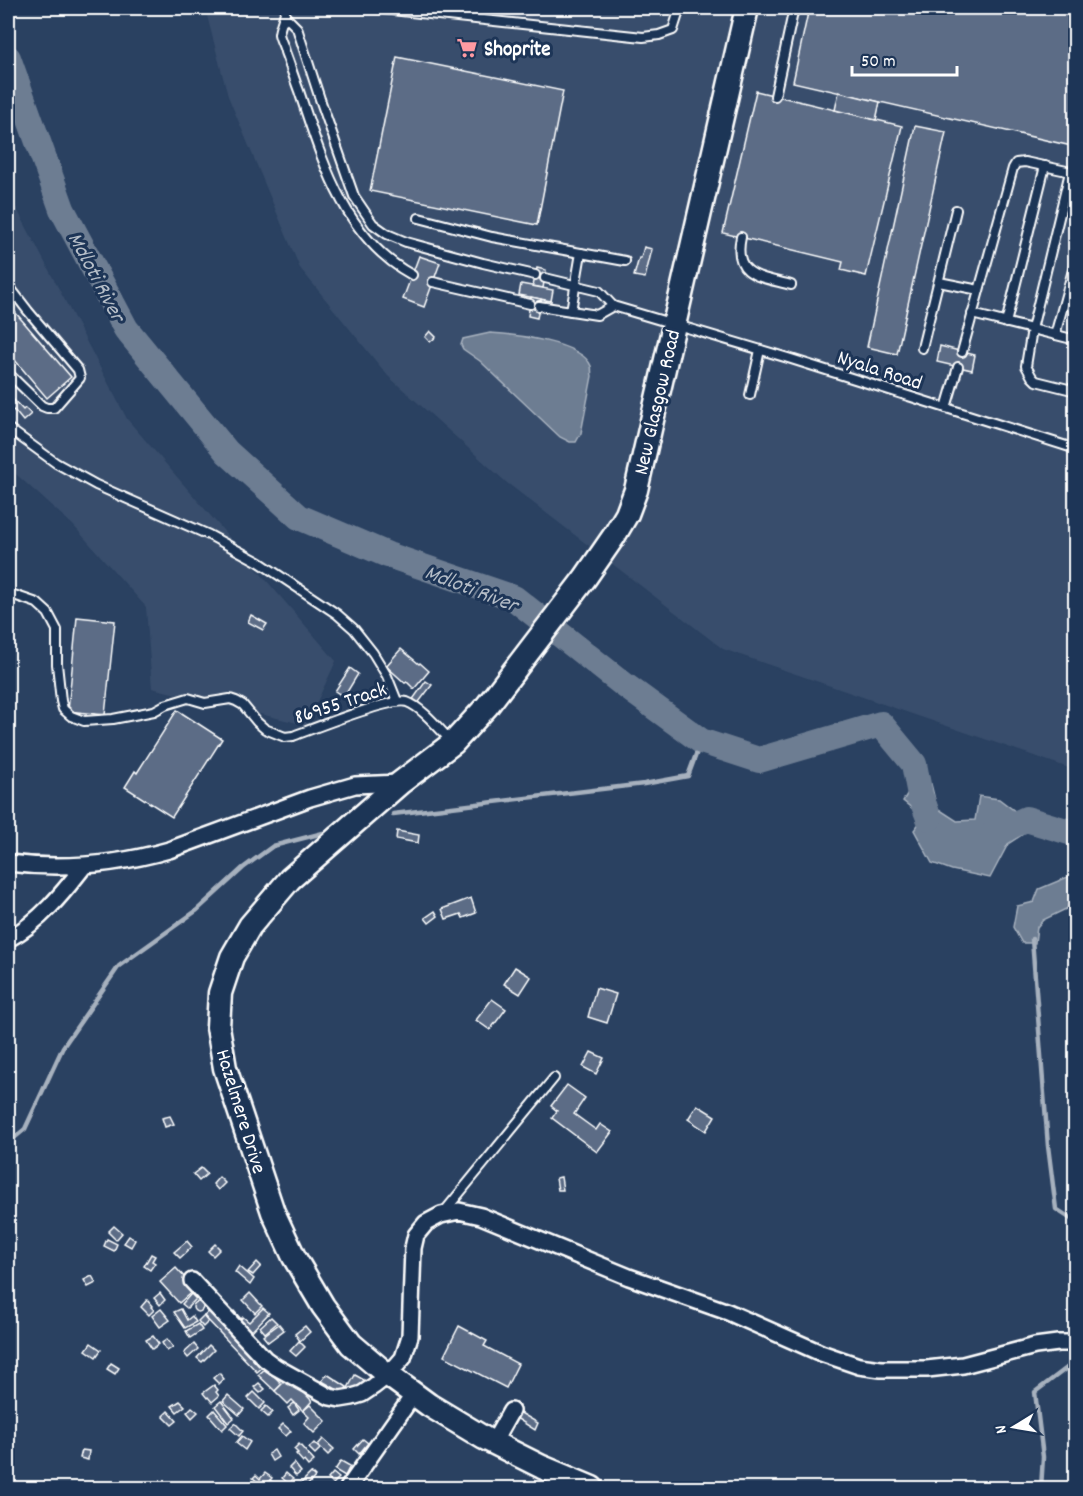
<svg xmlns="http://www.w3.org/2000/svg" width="1083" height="1496" viewBox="0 0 1083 1496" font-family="Dekko,sans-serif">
<rect width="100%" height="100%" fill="#2a4161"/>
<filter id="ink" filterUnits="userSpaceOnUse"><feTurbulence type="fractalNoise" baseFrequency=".0167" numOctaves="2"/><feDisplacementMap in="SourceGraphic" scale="12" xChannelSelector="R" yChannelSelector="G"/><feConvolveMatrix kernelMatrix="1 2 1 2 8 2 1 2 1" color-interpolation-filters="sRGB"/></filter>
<g filter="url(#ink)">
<g fill="#394e6c">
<polygon points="205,8 1075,8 1075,770 723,649 506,482 388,376 300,268 228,96"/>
<polygon points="8,192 127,419 336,661 306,725 152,688 146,607 73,525 8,467"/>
</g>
<g fill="#6d7d92" stroke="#a7b1be" stroke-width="1.5">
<path d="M490,333C512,334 582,342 591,366C592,369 591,373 592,376L581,433L576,442H570L560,437L480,361L463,349L461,345L463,339Z"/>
<polygon points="931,784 937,808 957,821 975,820 979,796 999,799 1024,818 1023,834 1008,844 990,878 952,870 932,863 914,830 921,821 919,814 903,801 910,789"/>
<polygon points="1075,874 1068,908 1043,920 1037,927 1035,943 1022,943 1013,927 1017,906 1034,902 1039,889"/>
</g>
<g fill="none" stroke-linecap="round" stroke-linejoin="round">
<g stroke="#a7b1be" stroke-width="4.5">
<polyline points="393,814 644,784 688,776 701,741"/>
<polyline points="1071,880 1073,878 1076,852"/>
<polyline points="1032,939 1048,1146 1056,1209 1076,1222"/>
<polyline points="8,1143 25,1129 63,1047 119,966 196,911 243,868 273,846 323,833"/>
<polyline points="1041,1488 1043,1457 1035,1392 1076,1361"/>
</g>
<g stroke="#6d7d92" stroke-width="26">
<polyline points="8,58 62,209 126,329 227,452 299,517 388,555 514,598 623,684 701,741 759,760 881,724 914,764 920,795 929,818"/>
<polyline points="993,834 1026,819 1076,834"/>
</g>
</g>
<g fill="#5b6c86" stroke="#fff" stroke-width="1.5">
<polygon points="809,8 1076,8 1076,147 793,82"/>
<polygon points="397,57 563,91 537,225 370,191"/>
<polygon points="756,91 902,126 866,276 841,270 843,262 723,233"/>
<polygon points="839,92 880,102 876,120 835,110"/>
<polygon points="915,126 946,132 897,354 867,347"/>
<polygon points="644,247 652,249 645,278 634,276 639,258 641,258"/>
<polygon points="419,256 440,263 424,307 403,299"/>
<polygon points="537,268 546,270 543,288 533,286"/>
<polygon points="521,284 553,290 551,301 519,295"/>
<polygon points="531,297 541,299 537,318 528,316"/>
<polygon points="8,304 71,377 47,398 8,352"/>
<polygon points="430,331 436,337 430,342 425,337"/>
<polygon points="940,346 975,355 972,370 937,362"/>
<polygon points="12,398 23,410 25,408 31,414 23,421 14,410 10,413 8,411 8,402"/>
<polygon points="251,615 267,624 263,630 248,622"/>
<polygon points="77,617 115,621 105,715 68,711"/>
<polygon points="401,649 419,664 420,663 429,671 414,689 407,682 405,683 386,666"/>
<polygon points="350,668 358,674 344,697 335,691"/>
<polygon points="426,681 432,685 416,706 411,702"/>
<polygon points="177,710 222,739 172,817 125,787 135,771 137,773"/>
<polygon points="397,831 419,835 418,843 396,839"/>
<polygon points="471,898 476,913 463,918 461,914 446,919 442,909"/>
<polygon points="435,911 438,916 429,923 425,918"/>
<polygon points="515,967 531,977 520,994 504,984"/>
<polygon points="596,988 616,994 607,1023 588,1017"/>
<polygon points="492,999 506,1009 490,1030 476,1020"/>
<polygon points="591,1052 604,1058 596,1074 583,1067"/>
<polygon points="567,1085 585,1098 574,1114 596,1130 600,1124 612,1132 597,1152 552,1118 557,1111 551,1106"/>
<polygon points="697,1105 715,1116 706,1131 688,1119"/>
<polygon points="170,1116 174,1124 165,1127 162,1118"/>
<polygon points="201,1168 207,1174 199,1181 193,1174"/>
<polygon points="219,1177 225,1183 218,1190 213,1184"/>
<polygon points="561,1177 563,1190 558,1190 556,1178"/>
<polygon points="114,1226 122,1233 116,1240 108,1232"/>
<polygon points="129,1236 135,1240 131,1247 124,1243"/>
<polygon points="107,1239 117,1244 114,1251 104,1246"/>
<polygon points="187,1241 192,1247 180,1258 174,1252"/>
<polygon points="215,1244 220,1249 213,1256 208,1251"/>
<polygon points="151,1254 155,1256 152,1261 155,1263 150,1270 144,1266"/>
<polygon points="257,1262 261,1266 253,1275 248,1272"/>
<polygon points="239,1266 254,1279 250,1285 235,1272"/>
<polygon points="176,1268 195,1289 179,1303 160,1282"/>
<polygon points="92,1276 96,1283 88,1287 84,1280"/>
<polygon points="160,1293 165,1300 160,1305 154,1298"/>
<polygon points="250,1293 262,1306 255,1313 243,1300"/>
<polygon points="191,1294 196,1299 187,1308 182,1304"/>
<polygon points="147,1300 152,1306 151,1307 154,1310 149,1315 141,1307"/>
<circle cx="198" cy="1307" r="5"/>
<polygon points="263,1308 269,1313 249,1334 230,1314 234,1311 241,1319 243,1317 249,1322"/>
<polygon points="161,1309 170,1320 160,1327 152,1316"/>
<polygon points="181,1309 187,1320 192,1316 196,1322 185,1328 174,1312"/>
<polygon points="210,1311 263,1367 257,1372 204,1316"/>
<polygon points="203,1316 208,1322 203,1327 198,1321"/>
<polygon points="271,1317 277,1323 265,1333 260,1327"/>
<polygon points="198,1324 202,1330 190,1338 186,1331"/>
<polygon points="279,1324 284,1330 268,1342 263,1336"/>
<polygon points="305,1326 310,1332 300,1341 295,1334"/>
<polygon points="459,1326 487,1341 484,1346 518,1364 506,1388 444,1356"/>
<polygon points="153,1336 159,1344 152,1349 146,1340"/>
<polygon points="167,1339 173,1347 167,1351 162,1343"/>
<polygon points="299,1341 305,1347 296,1356 290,1351"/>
<polygon points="91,1343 101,1350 96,1357 86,1350"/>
<polygon points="194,1344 198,1349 188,1358 184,1353"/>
<polygon points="209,1345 214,1350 202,1362 197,1358"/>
<polygon points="111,1363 119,1368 115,1374 107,1369"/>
<polygon points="266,1368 282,1384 275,1391 258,1375"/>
<polygon points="219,1373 224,1379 219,1384 213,1378"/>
<polygon points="327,1374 347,1387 343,1393 322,1381"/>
<polygon points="355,1375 366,1381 362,1388 359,1386 355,1393 348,1388"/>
<polygon points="289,1377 312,1401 303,1411 292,1400 288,1404 275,1391"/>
<polygon points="259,1383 265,1389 260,1393 254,1387"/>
<polygon points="214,1385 218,1390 216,1392 219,1396 212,1402 208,1397 207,1398 203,1393"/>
<polygon points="254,1392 265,1403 259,1409 248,1398"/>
<polygon points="228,1395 244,1409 239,1415 223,1401"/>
<polygon points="180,1401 185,1406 177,1412 172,1406"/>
<polygon points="221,1401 234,1418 228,1423 215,1406"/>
<polygon points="294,1403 299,1410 293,1415 288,1408"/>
<polygon points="310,1405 326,1421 314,1433 304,1423 309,1417 303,1411"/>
<polygon points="266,1406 273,1412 268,1417 261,1411"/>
<polygon points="192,1407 198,1412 192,1418 187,1412"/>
<polygon points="214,1410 227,1425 222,1430 209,1415"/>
<polygon points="168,1411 177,1421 172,1425 163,1416"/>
<polygon points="519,1412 538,1423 535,1430 516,1418"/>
<polygon points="235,1423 243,1431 239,1436 230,1428"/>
<polygon points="283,1424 291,1431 286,1436 278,1429"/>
<polygon points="242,1436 250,1442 245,1450 236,1443"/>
<polygon points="323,1439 334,1449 328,1455 318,1445"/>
<polygon points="363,1439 368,1443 359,1454 354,1449"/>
<polygon points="314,1443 320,1449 315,1454 309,1448"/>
<polygon points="299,1444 314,1461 308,1466 304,1461 303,1462 296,1454 298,1453 294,1449"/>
<polygon points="82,1450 89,1451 88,1460 80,1458"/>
<polygon points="274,1450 278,1457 272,1461 268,1454"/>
<polygon points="341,1461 350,1466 345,1476 335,1470"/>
<polygon points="294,1463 301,1472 296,1476 289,1468"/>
<polygon points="265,1473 272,1478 264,1487 253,1478 256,1475 260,1479"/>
<polygon points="286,1473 293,1479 289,1484 282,1478"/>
<polygon points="311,1473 315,1477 306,1487 301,1483"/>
<polygon points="333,1473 339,1478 333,1484 328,1479"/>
<polygon points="270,1480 277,1485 278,1483 286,1488 265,1488"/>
</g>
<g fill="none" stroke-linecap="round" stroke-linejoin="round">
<g stroke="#fff" stroke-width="12">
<g id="lane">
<path d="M286,8C285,15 279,29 279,34C280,40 284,46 285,52C290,65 294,78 299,91C322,160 344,238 412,275"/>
<polyline points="373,8 643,37 659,35 673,30 680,8"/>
<polyline points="285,16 297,28 320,99 354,196 373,224 387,234 406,242 483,263 535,275"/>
<polyline points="775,96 794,8"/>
<polyline points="1070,172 1032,329 1026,366 1032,377 1036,381 1076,391"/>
<polyline points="419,218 492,237 625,261"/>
<path d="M741,237C732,277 762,277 791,285"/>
<polyline points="545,278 599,291 613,306"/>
<polyline points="433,282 530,304"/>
<polyline points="939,282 979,290"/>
<polyline points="8,285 28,311 78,370 80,378 54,408 47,408 42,406 8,373"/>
<polyline points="539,306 597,315 613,306 788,358 1076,449"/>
<polyline points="571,311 581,253"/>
<polyline points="972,314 1076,340"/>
<polyline points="1006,323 1045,166"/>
<polyline points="1055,335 1076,259"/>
<polyline points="922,348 956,210"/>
<polyline points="962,352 1013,168 1016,163 1025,162 1076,173"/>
<polyline points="750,395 760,350"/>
<polyline points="946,408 958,367"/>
<polyline points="8,428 56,463 96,485 209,535 259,562 337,614 354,629 373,653 387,676 397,701"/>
<path d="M8,593L37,603L48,613L57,630V664L61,701L63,709L71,716L84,721L113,719L154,711L165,705L188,698L205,703L230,699L236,701L243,705L257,722L265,729L285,737L293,736C312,729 392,697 407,702C423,708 440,730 452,742"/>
<polyline points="444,1212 554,1078"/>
</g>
</g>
<g stroke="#fff" stroke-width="20">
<g id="street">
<path d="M8,863C63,870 116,865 169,850L310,798L355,785L400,783"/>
<path d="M8,939C39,923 63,893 84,866"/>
<polyline points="192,1281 265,1359 276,1367 330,1397 340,1399 352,1397 362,1394 374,1386 388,1375 403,1358 410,1336 413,1248 416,1235 426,1223 441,1215 459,1211 481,1216 629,1277 728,1312 821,1353 859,1366 881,1369 927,1369 963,1365 1035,1346 1058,1343 1076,1343"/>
<polyline points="493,1443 511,1411"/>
<polyline points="348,1488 414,1394"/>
</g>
</g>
<g stroke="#fff" stroke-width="27">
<polyline id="secondary" points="592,1488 542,1467 484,1438 429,1405 384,1372 351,1344 323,1306 294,1257 273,1212 225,1068 218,1027 220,993 232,957 250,926 290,879 400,783 453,743 487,706 585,578 614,536 627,514 636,490 747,8"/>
</g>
<use href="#lane" stroke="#1d3557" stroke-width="8"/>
<use href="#street" stroke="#1d3557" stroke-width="15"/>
<use href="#secondary" stroke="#1d3557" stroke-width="22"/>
</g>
</g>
<defs>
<g id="supermarket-bare" transform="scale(1.62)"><path d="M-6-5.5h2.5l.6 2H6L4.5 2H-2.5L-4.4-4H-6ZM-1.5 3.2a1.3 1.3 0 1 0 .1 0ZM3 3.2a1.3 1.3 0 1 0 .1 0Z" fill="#ff9aa2" stroke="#1d3557" stroke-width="2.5" paint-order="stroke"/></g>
</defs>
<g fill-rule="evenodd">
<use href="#supermarket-bare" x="467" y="48"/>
</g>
<g text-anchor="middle" stroke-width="6" stroke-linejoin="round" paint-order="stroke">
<g font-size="21" font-weight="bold" fill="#fff" stroke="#1d3557" text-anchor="start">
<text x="484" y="55">Shoprite</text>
</g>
<g font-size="21" fill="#fff" stroke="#1d3557">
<text transform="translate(880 369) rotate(18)" y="7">Nyala Road</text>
<text transform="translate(656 402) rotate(-77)" y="7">New Glasgow Road</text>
<text transform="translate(340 702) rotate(-18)" y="7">86955 Track</text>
<text transform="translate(242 1111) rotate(73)" y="7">Hazelmere Drive</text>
</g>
<g font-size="22" font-style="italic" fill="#b6bec8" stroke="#1d3557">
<text transform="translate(98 276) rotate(62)" y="8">Mdloti River</text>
<text transform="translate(472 587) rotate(21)" y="8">Mdloti River</text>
</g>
</g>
<rect width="1083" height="1496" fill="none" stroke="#1d3557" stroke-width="30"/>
<rect x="15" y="15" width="1053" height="1466" fill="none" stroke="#fff" stroke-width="2" filter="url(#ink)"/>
<g transform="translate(1014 1427) rotate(259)" stroke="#1d3557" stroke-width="4.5" paint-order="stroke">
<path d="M0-4.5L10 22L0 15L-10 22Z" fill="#ffffff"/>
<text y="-9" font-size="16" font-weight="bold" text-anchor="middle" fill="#ffffff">N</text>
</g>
<path d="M852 66v9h105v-9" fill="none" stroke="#ffffff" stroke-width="3"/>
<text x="861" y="66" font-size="18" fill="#ffffff" stroke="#1d3557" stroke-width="4.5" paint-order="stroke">50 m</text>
</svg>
